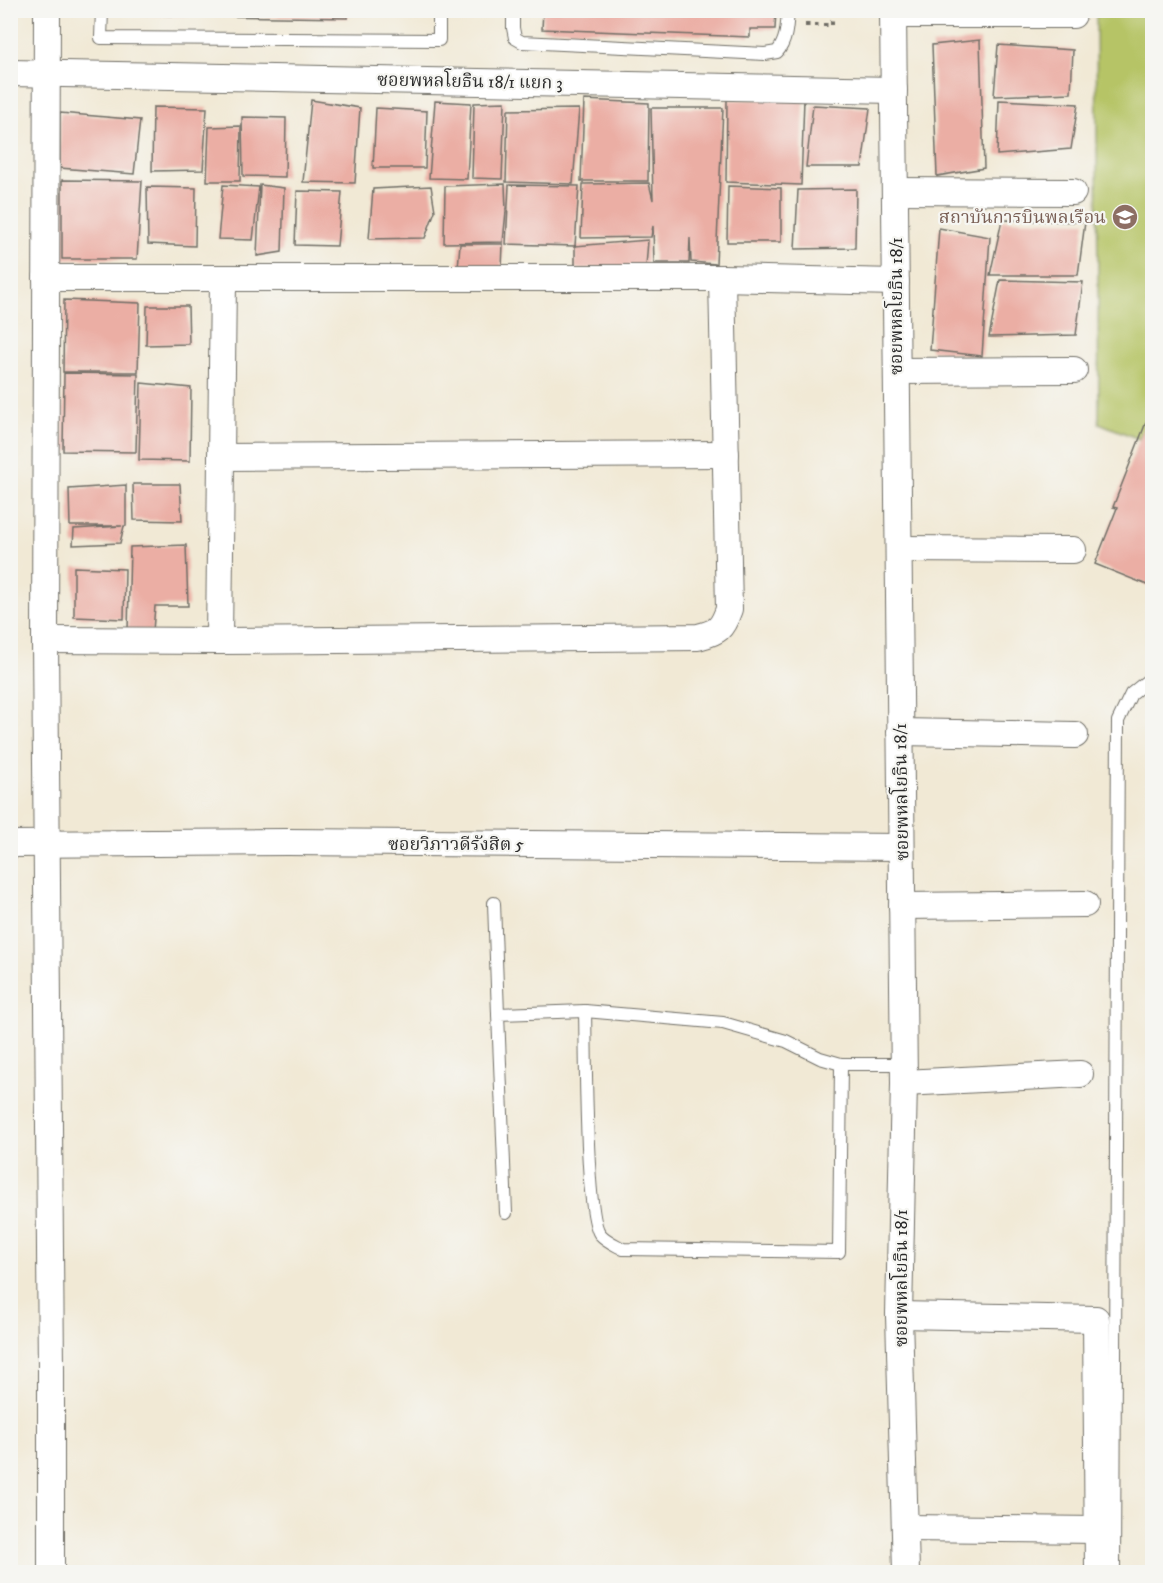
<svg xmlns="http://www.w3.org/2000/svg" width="1163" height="1583" viewBox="0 0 1163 1583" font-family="'IM FELL DW Pica','Noto Serif Thai',serif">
<rect width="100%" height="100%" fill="#f6f6f2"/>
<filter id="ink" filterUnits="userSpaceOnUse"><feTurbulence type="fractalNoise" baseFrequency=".0167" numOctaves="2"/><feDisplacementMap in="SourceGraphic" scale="12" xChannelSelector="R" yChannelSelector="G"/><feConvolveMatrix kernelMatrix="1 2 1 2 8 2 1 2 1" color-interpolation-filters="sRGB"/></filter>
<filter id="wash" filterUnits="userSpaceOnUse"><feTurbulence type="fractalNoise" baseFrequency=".008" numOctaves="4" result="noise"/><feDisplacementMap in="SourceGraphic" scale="24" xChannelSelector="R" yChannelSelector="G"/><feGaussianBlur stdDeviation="1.35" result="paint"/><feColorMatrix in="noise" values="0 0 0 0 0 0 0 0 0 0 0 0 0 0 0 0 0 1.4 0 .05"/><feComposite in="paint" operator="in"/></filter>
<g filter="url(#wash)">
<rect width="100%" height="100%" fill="#f1e9d5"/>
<polygon fill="#b6c466" stroke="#707848" stroke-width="1.5" points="1096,11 1152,11 1152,407 1139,439 1099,423"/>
<g id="blocks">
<g fill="#ebaea4">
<polygon points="143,10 381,10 381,15 348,15 348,18 143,15"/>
<polygon points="543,10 776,10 775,29 750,29 750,37 542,29"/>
<polygon points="980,40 984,168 937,176 932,45"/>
<polygon points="998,45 1073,50 1071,93 994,96"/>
<polygon points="10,97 15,98 13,163 10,163"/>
<polygon points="804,99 801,185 726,182 727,100"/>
<polygon points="311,100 360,108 355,183 303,182"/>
<polygon points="584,100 649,103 648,181 581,181"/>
<polygon points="999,100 1078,104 1071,149 997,155"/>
<polygon points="435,101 471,103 467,179 429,178"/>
<polygon points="505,102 502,179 472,178 474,103"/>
<polygon points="813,105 870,108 862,167 806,167"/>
<polygon points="153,107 207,108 203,170 152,171"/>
<polygon points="376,108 427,111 425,168 373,168"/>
<polygon points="651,108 723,108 716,264 691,262 690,238 689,263 654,263 653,226 651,237 581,238 583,184 649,183 653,200"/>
<polygon points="579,109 573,184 506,182 508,110"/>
<polygon points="60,113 140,120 134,174 60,168"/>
<polygon points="242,117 286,118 285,177 243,176"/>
<polygon points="241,126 240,181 207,181 209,127"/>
<polygon points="62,180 142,181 137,259 62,259"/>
<polygon points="505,184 506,211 503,242 444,243 445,186"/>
<polygon points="223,185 259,187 253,240 218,239"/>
<polygon points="260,185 284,188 282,252 257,256"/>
<polygon points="509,185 579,186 575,246 648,240 646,267 575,269 575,246 506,244"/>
<polygon points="431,186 435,211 425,238 369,239 373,189"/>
<polygon points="728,186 781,188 781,242 727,242"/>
<polygon points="147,187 196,188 195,246 148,244"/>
<polygon points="856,189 855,248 795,249 798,190"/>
<polygon points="297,191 342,192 337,246 295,245"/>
<polygon points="1002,220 1085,222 1078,275 990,275"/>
<polygon points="939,228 990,237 982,356 930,350"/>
<polygon points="460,244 503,244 502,269 458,268"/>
<polygon points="1000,280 1083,282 1076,335 989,337"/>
<polygon points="64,300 140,303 138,372 63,372"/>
<polygon points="147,306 188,306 189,344 146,345"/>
<polygon points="64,373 138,374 136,452 63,451"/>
<polygon points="141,383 191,388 190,461 139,460"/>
<polygon points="1152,407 1152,587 1095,564 1117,508 1113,507"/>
<polygon points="133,484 180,484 182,521 134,520"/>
<polygon points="126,485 126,526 124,526 120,543 73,545 74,529 122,526 70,526 69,489"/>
<polygon points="186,545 188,606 155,606 153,631 128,631 130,547"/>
<polygon points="74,567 125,569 124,619 74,617"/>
<polygon points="10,579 14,580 12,619 10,619"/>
</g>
</g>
</g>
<g filter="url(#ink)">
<use href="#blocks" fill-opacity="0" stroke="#706e66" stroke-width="1.5"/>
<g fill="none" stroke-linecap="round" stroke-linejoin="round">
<g stroke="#706e66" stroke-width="14">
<g id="service">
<polyline points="102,10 101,38 439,40 439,10"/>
<path d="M513,10V28L515,38L522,42L765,54L777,52C787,41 787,24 788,10"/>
<polyline points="494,903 498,1014"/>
<path d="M585,1011C586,1045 585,1216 600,1234C606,1241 616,1245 623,1249L839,1252L841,1064"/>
<polyline points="506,1213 498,1014 585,1011 723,1023 786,1041 820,1058 841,1064 903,1064"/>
<polyline points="1114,1572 1118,721 1131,694 1152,677"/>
</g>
</g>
<g stroke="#706e66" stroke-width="28">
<g id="minor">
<polyline points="47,10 45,640 51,1370 51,1572"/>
<polyline points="893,10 904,1083 899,1315 906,1572"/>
<polyline points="893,15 1073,15"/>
<polyline points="10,73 894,90"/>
<polyline points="895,191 1073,192"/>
<polyline points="46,278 722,278 896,282"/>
<polyline points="897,371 1074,370"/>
<polyline points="221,457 726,454"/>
<polyline points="899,549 1073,550"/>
<path d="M45,640L219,641L698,637C718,632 722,629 729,609L722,278"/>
<polyline points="219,641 223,279"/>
<polyline points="900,732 1075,735"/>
<polyline points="10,844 287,842 901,847"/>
<polyline points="902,906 1085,904"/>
<polyline points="904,1083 1080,1074"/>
<polyline points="899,1315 1096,1319 1098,1572"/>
<polyline points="906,1528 1098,1530"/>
</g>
</g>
<g stroke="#706e66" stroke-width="4" stroke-dasharray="4.5 4.5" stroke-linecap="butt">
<polyline points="833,10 869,13"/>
<polyline points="805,25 832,25 832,10"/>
</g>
<use href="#service" stroke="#fff" stroke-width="12"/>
<use href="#minor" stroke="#fff" stroke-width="26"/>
</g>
</g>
<defs>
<g id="university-disc" transform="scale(1.35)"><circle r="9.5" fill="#8d6e63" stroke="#f6f6f2"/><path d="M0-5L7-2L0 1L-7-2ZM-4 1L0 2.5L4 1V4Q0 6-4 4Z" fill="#fff"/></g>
</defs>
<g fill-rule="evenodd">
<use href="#university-disc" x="1125" y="217"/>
</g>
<g text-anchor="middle" stroke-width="4.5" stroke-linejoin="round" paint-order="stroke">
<g font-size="18" fill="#2b2b2b" stroke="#f6f6f2">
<text transform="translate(470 81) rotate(1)" y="6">ซอยพหลโยธิน 18/1 แยก 3</text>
<text transform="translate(896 306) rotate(-90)" y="6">ซอยพหลโยธิน 18/1</text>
<text transform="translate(901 792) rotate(-91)" y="6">ซอยพหลโยธิน 18/1</text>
<text x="456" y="850">ซอยวิภาวดีรังสิต 5</text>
<text transform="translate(901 1278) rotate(-90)" y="6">ซอยพหลโยธิน 18/1</text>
</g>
<g font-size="18" fill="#785e54" stroke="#f6f6f2" text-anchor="end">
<text x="1106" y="223">สถาบันการบินพลเรือน</text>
</g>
</g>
<rect width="1163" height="1583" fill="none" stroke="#f6f6f2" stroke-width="36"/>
</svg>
